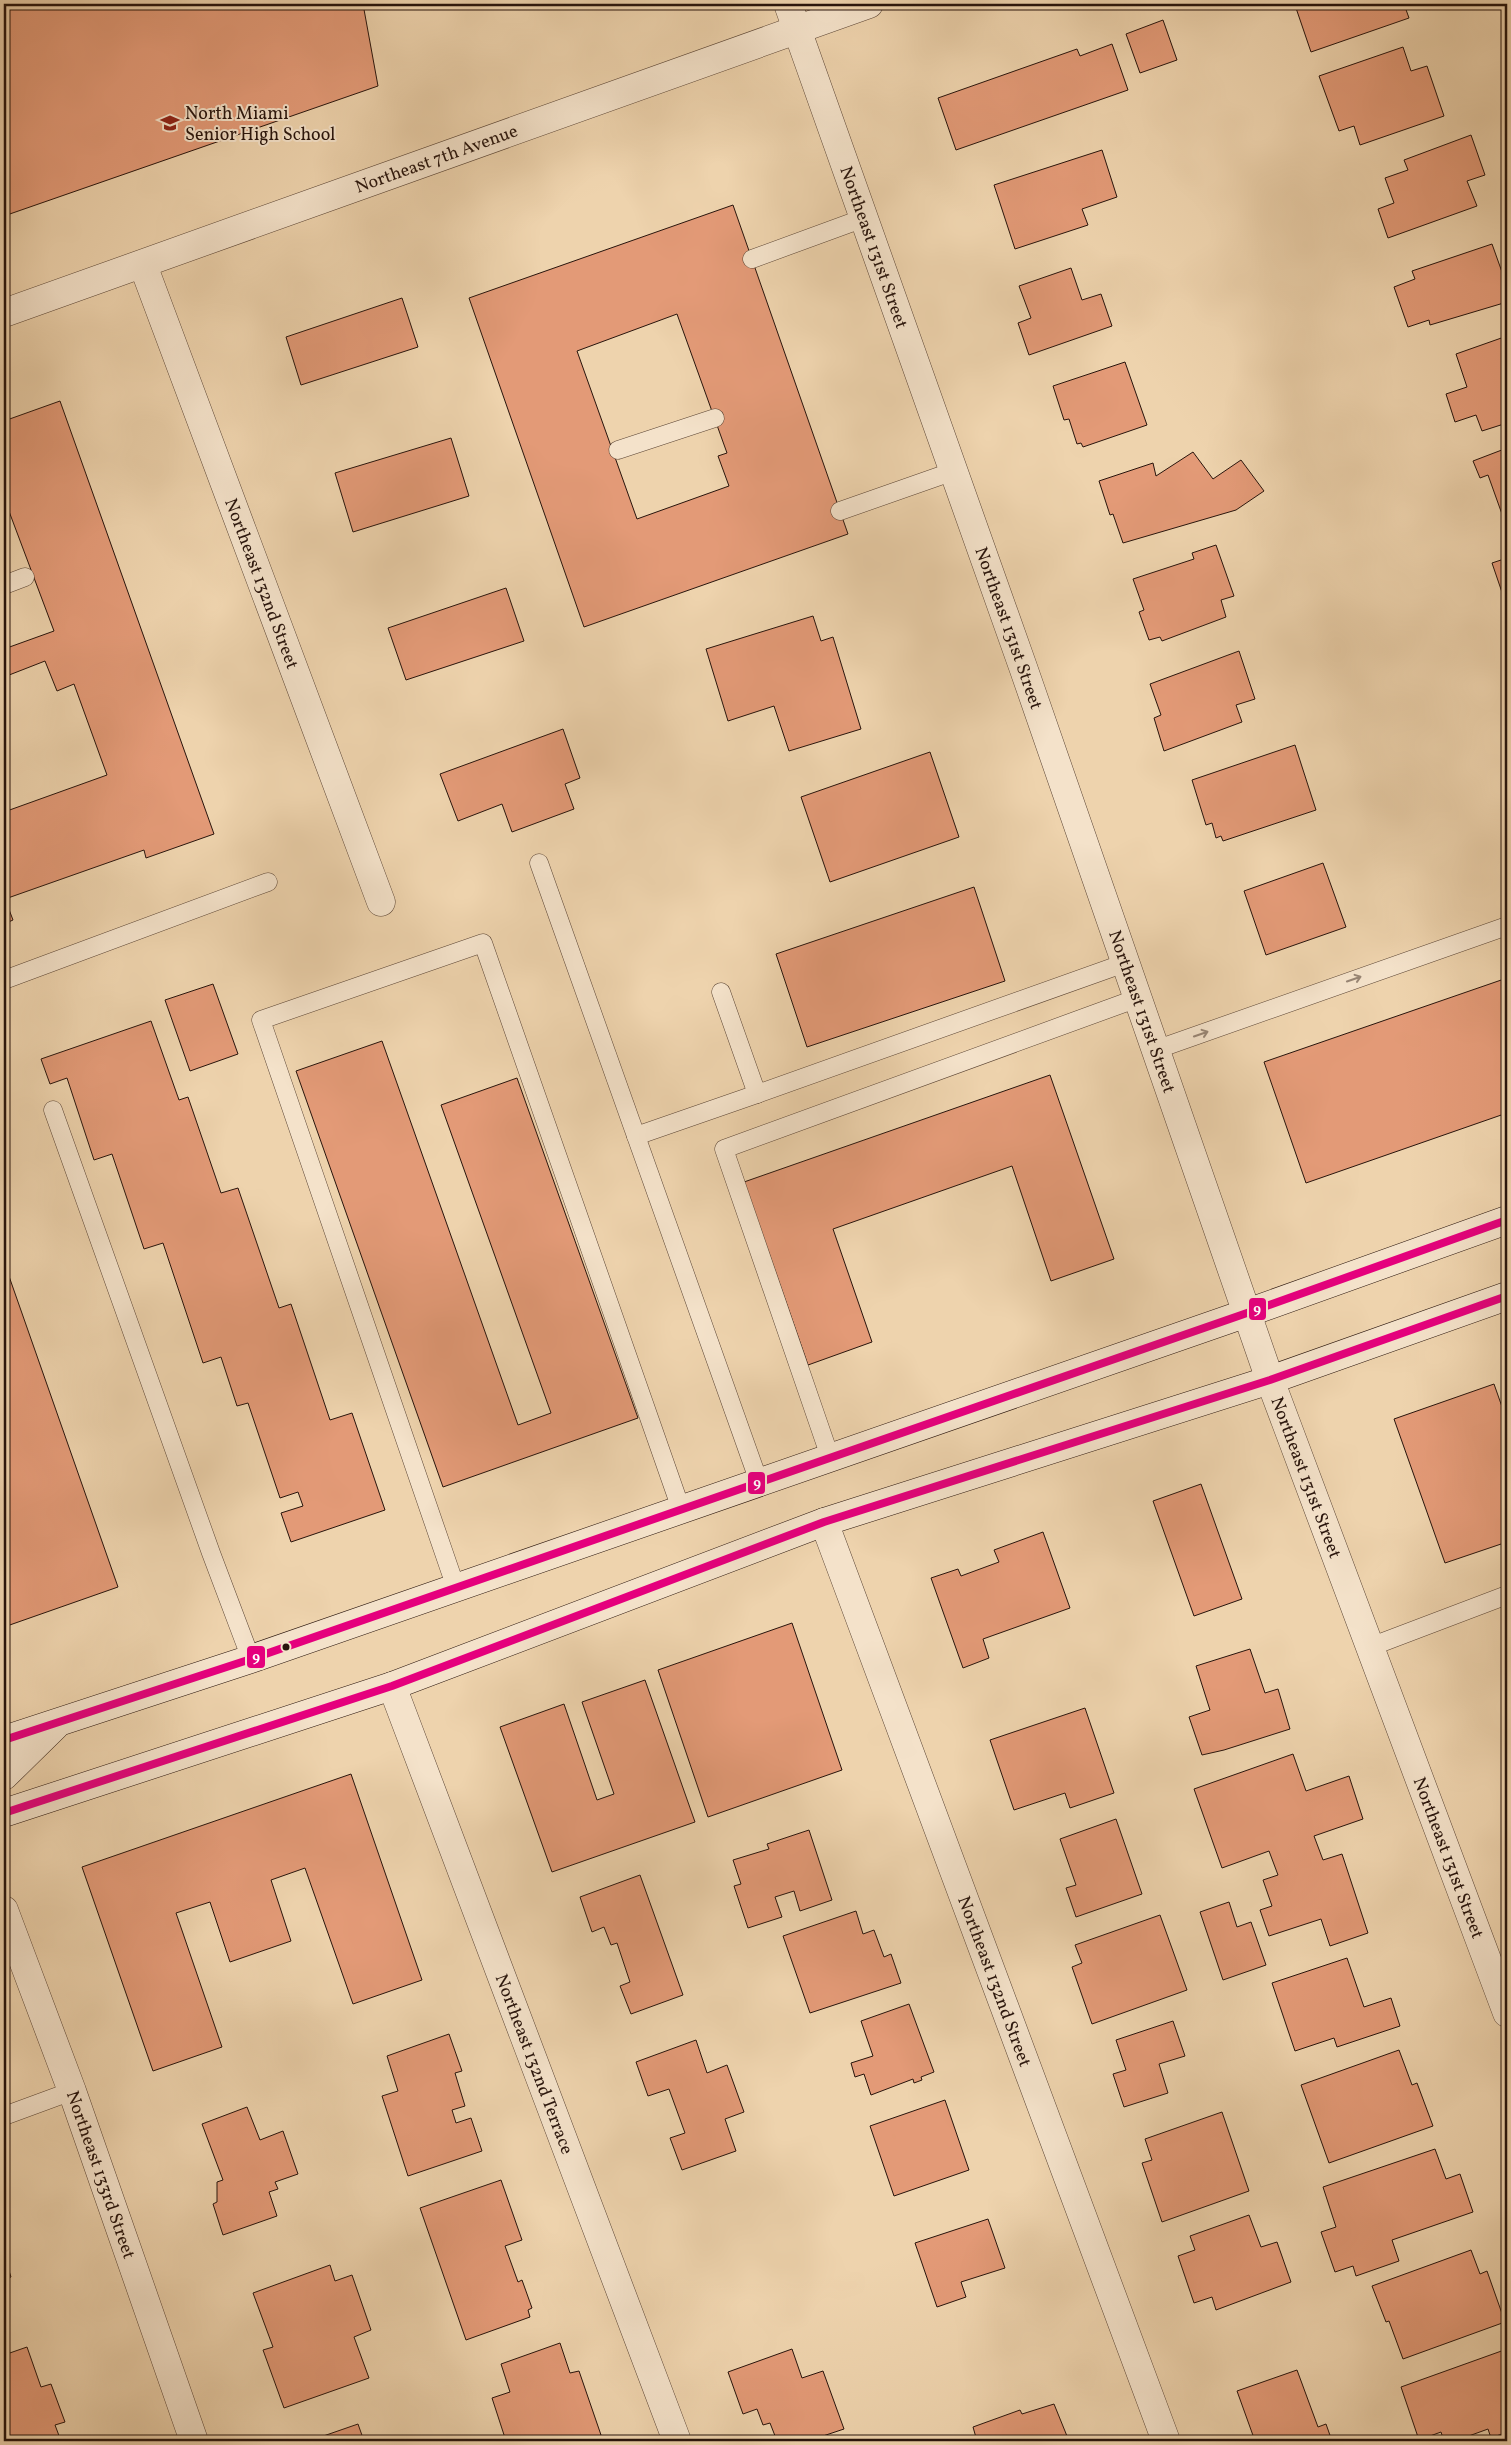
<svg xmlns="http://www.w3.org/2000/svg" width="1511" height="2445" viewBox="0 0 1511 2445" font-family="Vollkorn,serif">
<rect width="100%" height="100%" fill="#eed3ad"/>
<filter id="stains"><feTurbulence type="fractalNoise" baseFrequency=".004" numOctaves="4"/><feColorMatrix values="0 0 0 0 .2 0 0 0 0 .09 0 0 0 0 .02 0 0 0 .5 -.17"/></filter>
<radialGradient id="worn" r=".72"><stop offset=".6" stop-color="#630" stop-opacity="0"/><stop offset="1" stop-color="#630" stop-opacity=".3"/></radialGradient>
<g fill="#e39a77" stroke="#28140c" fill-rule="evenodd">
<polygon points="4,4 363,4 378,86 4,216"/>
<polygon points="1307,4 1404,4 1409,18 1311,52 1296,8"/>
<polygon points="1163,20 1177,60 1140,73 1126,34"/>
<polygon points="1112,44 1128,90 956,150 938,98 1077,49 1080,56"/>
<polygon points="1403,47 1411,71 1427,66 1444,116 1360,145 1354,126 1339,131 1319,76"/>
<polygon points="1471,135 1485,175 1467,181 1477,206 1388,238 1378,209 1394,203 1385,178 1408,170 1404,160"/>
<polygon points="1102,150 1117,197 1082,209 1088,225 1015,249 994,185"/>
<path d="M733,205L848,534L584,627L469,298ZM677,314L727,453L718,456L729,486L637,519L577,351Z"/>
<polygon points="1492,244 1502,272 1507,270 1507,302 1430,325 1429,320 1408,327 1394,287 1415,279 1412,271"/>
<polygon points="1071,268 1082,300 1101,294 1112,326 1029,355 1018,323 1031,318 1019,286"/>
<polygon points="402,298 418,347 301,385 286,337"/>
<polygon points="1507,336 1507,423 1482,431 1476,415 1455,422 1446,394 1467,387 1456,354"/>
<polygon points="1125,362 1147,425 1083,447 1081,443 1077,444 1069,419 1064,420 1053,386"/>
<polygon points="60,401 214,834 146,858 144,850 5,899 13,920 4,924 4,812 107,775 74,684 57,691 45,661 4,677 4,649 54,631 7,506 4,507 4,421"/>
<polygon points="451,438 469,496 353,532 335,473"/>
<polygon points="1507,448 1507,528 1488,475 1480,478 1473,461"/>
<polygon points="1193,452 1213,479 1241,460 1264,491 1236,510 1123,543 1113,514 1110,515 1099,481 1153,463 1156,476"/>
<polygon points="1216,545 1234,596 1221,600 1226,617 1162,641 1160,637 1149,640 1139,612 1144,610 1133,579 1194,559 1192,553"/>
<polygon points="1507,558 1507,607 1492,563"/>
<polygon points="506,588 524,641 406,680 388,628"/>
<polygon points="813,616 821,641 833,637 861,729 789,751 774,706 728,721 706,649"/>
<polygon points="1239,651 1255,699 1236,705 1242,722 1164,751 1154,718 1161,715 1150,684"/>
<polygon points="563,729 580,778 565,784 574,809 512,832 502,804 458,821 440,774"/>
<polygon points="1295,745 1316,810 1223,841 1221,836 1216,838 1212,823 1206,825 1192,780"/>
<polygon points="930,752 959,837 830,882 801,797"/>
<polygon points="1323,863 1346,927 1266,955 1244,891"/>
<polygon points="974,887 1005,981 807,1047 776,954"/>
<polygon points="1507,978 1507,1113 1306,1183 1264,1062"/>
<polygon points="213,984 238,1054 190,1071 165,1000"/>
<polygon points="151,1021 179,1100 188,1097 221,1193 238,1188 279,1308 291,1304 330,1420 352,1413 385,1510 291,1542 281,1513 303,1506 298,1492 280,1498 248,1403 237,1406 221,1357 203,1363 163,1243 144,1249 112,1154 94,1160 67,1078 50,1084 41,1059"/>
<polygon points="382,1041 518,1425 551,1413 441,1105 517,1078 638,1418 443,1487 296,1071"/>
<polygon points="1050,1075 1114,1259 1051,1281 1012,1166 833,1229 872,1342 808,1365 744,1182"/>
<polygon points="4,1262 118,1587 4,1627"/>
<polygon points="1494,1384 1507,1421 1507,1542 1445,1563 1394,1419"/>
<polygon points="1201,1484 1242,1599 1194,1616 1153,1501"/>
<polygon points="1043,1532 1070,1608 983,1639 989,1658 963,1668 931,1578 958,1569 961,1576 999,1562 994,1550"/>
<polygon points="792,1623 842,1770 708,1817 658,1670"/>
<polygon points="1250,1649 1265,1693 1278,1689 1290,1729 1224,1750 1202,1755 1189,1717 1210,1710 1196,1666"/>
<polygon points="645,1680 695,1822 552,1872 500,1727 564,1704 597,1800 614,1794 582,1702"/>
<polygon points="1085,1708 1114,1793 1070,1808 1065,1793 1014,1810 990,1740"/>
<polygon points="1293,1754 1306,1791 1349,1776 1363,1819 1314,1836 1323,1860 1342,1854 1368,1933 1330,1946 1321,1919 1269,1936 1260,1910 1272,1906 1263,1880 1278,1875 1269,1851 1222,1868 1194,1789"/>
<polygon points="351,1774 422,1980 353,2004 305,1868 271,1880 291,1941 230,1962 210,1902 176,1913 222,2047 153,2071 82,1867"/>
<polygon points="1116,1819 1142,1894 1076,1917 1066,1888 1076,1885 1060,1839"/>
<polygon points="809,1830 832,1900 800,1911 794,1891 775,1897 782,1917 748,1928 734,1886 741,1884 733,1860 769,1849 767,1844"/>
<polygon points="640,1875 683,1995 631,2014 620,1986 630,1982 617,1943 611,1945 604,1927 592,1932 580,1897"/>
<polygon points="1229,1902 1237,1927 1251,1922 1266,1965 1223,1980 1200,1912"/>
<polygon points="856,1911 863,1934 874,1930 884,1957 891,1954 901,1983 810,2013 783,1936"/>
<polygon points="1160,1915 1187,1990 1092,2024 1072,1967 1082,1963 1075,1945"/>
<polygon points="1347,1958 1364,2007 1391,1998 1400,2026 1337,2047 1334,2038 1295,2051 1272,1983"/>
<polygon points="909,2004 934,2072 921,2077 922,2080 914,2083 913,2079 871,2095 864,2074 855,2077 851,2063 873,2056 861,2021"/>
<polygon points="1173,2021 1185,2056 1159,2064 1168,2093 1124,2107 1113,2074 1126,2070 1116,2040"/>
<polygon points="449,2034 462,2071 455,2073 465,2106 452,2110 456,2123 471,2118 482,2151 408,2176 382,2096 398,2091 387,2056"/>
<polygon points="696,2040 707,2073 727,2065 744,2112 725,2119 736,2151 682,2170 670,2138 685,2133 669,2089 648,2096 636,2062"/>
<polygon points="1399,2050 1412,2085 1417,2083 1433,2126 1329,2163 1301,2085"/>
<polygon points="945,2100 969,2170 894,2196 870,2126"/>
<polygon points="247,2107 260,2140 283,2131 298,2174 275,2182 278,2189 269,2192 277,2216 223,2235 213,2204 217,2202 217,2182 223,2180 202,2124"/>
<polygon points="1222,2112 1249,2191 1162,2222 1142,2163 1152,2160 1145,2139"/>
<polygon points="1435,2149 1446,2179 1460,2174 1473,2212 1392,2240 1399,2261 1356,2276 1353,2266 1335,2272 1321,2232 1336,2227 1323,2187"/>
<polygon points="501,2180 522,2240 505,2246 518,2282 522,2280 532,2308 528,2310 530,2317 466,2340 420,2208"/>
<polygon points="1249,2215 1261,2247 1277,2242 1291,2282 1216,2310 1212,2297 1194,2303 1178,2256 1195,2250 1190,2236"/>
<polygon points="988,2219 1005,2268 961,2282 966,2297 937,2307 915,2243"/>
<polygon points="1471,2250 1480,2274 1487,2271 1505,2322 1403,2359 1389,2321 1386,2322 1372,2286"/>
<polygon points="4,2255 11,2277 4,2280"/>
<polygon points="330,2265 335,2281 352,2275 371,2330 354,2337 369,2378 284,2408 263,2350 273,2347 253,2293"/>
<polygon points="560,2343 570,2373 579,2371 601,2435 595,2437 597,2441 506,2441 492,2398 510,2392 501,2364"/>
<polygon points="27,2347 41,2387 51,2384 65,2422 55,2425 61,2441 4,2441 4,2355"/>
<polygon points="792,2349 802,2378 823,2371 844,2429 823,2436 825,2441 777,2441 770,2423 763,2425 757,2409 743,2414 728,2372"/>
<polygon points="1507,2349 1507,2432 1491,2438 1488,2429 1455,2441 1444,2441 1441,2432 1419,2440 1401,2387"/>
<polygon points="1297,2370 1318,2427 1326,2424 1332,2441 1255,2441 1237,2391"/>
<polygon points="1054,2404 1069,2441 977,2441 973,2427 1020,2410 1022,2414"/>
<polygon points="358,2424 364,2441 309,2441"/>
</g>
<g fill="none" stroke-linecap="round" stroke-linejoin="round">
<g stroke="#5a4434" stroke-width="19">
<g id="service">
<polyline points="752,259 864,218"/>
<polyline points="618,450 715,418"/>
<polyline points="840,511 954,471"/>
<polyline points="4,585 25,577"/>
<polyline points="539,863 759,1482"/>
<polyline points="4,980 268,882"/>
<polyline points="721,992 757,1094 1125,963"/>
<polyline points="1155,1050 1507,926"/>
<polyline points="53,1110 211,1553 251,1659"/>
<polyline points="636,1136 757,1094"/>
<polyline points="830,1457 724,1149 1138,998"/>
<polyline points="456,1588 261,1020 483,943 681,1509"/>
<polyline points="1370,1647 1507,1595"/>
<polyline points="4,2116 72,2091"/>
</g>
</g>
<g stroke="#5a4434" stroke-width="29">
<g id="minor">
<path id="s1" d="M788,4L1023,667L1270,1380L1507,2013"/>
<path id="s2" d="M143,265L381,902"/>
<path id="s3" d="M4,313L869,4"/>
<path id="s4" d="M824,1522L1166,2441"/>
<path id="s5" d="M392,1686L677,2441"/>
<path id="s6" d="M4,1910L72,2091L194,2441"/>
</g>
</g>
<g stroke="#28140c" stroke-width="29">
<g id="secondary">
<polyline points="4,1740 251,1659 1247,1313 1507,1220"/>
<polyline points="4,1776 55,1726"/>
<polyline points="4,1813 392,1686 824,1522 1270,1380 1507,1296"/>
</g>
</g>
<use href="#service" stroke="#f4e2ca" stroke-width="18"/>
<use href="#minor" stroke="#f4e2ca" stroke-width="28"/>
<use href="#secondary" stroke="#f4e2ca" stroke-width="28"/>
<g stroke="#f4e2ca" stroke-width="11">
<g id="bus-1">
<polyline points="4,1740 251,1659 1247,1313 1507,1220"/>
<polyline points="4,1813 392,1686 824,1522 1270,1380 1507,1296"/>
</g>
</g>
<use href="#bus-1" stroke="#e5007d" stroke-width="8"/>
</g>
<defs><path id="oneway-shaft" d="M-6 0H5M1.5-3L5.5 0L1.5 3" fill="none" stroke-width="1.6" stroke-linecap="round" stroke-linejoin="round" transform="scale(1.25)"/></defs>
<g stroke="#988574">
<use href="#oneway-shaft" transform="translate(1354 979) rotate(-19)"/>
<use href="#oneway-shaft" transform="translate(1201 1034) rotate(-19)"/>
</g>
<defs>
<g id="school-bare" transform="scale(1.5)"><path d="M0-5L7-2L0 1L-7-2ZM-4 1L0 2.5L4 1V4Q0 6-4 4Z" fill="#8f2418" stroke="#f4e2ca" stroke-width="2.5" paint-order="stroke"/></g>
</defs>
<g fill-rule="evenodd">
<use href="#school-bare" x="170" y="123"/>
</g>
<circle fill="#28140c" stroke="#f4e2ca" stroke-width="2" cx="286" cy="1647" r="4.5"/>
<g text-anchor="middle" stroke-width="4" stroke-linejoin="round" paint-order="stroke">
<g font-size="18" fill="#28140c" stroke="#f4e2ca" text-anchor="start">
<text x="185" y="119">North Miami<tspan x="185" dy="21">Senior High School</tspan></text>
</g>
<g font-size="18" fill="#28140c" stroke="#f4e2ca">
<text dy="6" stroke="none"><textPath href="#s3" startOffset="459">Northeast 7th Avenue</textPath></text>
<text dy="6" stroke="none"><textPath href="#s1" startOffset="258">Northeast 131st Street</textPath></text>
<text dy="6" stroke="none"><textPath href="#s2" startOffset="340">Northeast 132nd Street</textPath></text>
<text dy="6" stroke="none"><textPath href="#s1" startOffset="662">Northeast 131st Street</textPath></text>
<text dy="6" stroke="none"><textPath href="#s1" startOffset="1068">Northeast 131st Street</textPath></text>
<text dy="6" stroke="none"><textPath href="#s1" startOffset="1562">Northeast 131st Street</textPath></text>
<text dy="6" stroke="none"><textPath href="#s1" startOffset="1968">Northeast 131st Street</textPath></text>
<text dy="6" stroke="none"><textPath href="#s4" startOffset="490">Northeast 132nd Street</textPath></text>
<text dy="6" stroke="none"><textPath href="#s5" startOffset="404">Northeast 132nd Terrace</textPath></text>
<text dy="6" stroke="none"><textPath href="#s6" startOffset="282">Northeast 133rd Street</textPath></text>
</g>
</g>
<g stroke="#f4e2ca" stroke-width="2">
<rect x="1248" y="1297" width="19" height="24" rx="5" fill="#e5007d"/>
<rect x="747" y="1471" width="19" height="24" rx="5" fill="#e5007d"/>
<rect x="246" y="1645" width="20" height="24" rx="5" fill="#e5007d"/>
</g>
<g font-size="14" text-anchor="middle" font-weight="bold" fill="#fff">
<text x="1257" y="1314">9</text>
<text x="757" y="1488">9</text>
<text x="256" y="1662">9</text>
</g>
<rect width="1511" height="2445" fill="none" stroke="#eed3ad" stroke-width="20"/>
<rect x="5" y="5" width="1501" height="2435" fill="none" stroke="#28140c" stroke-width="2.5"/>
<rect x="10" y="10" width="1491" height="2425" fill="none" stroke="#28140c"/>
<rect width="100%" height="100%" filter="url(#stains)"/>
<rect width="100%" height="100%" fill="url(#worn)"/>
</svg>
